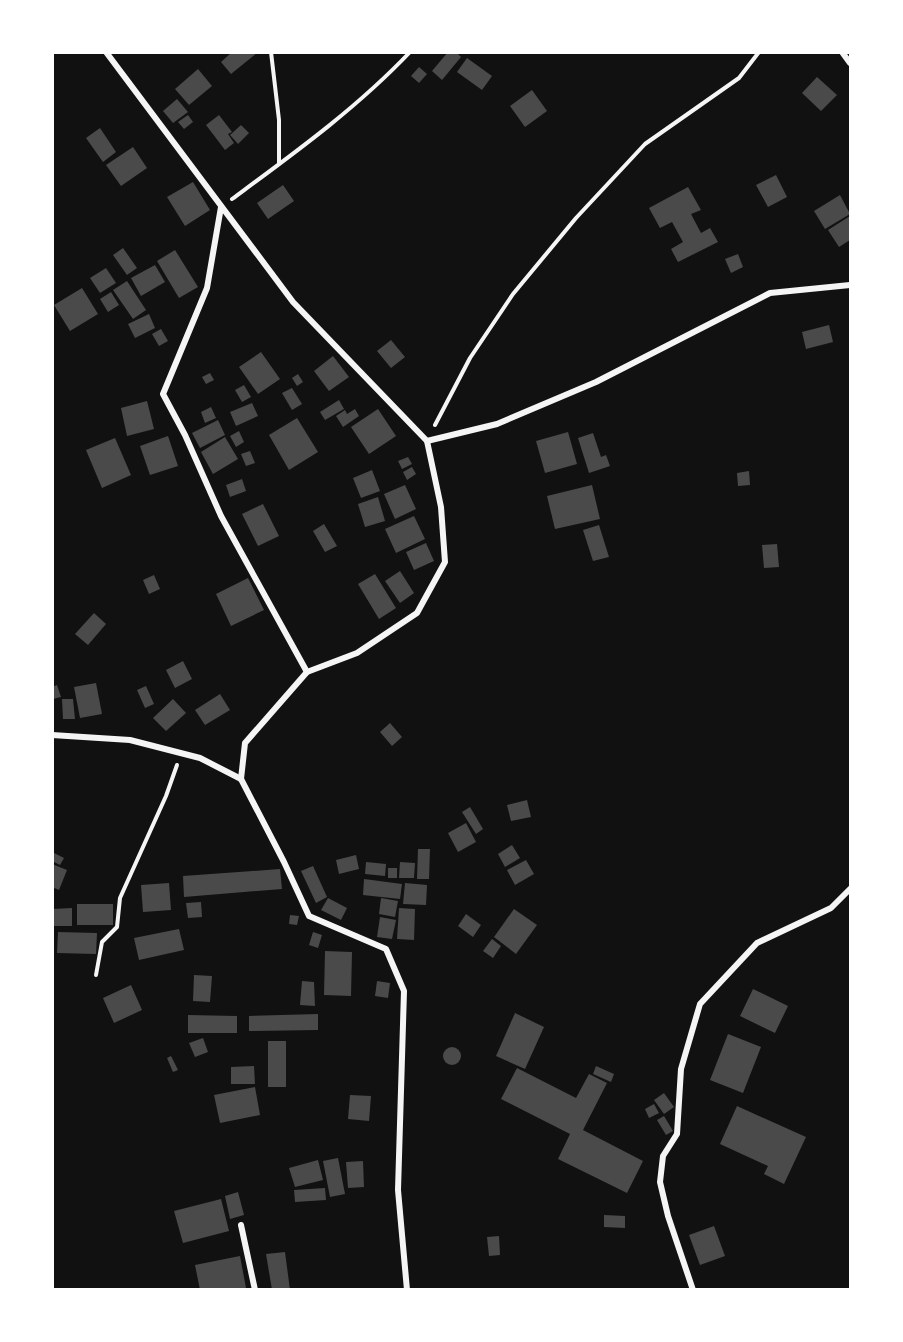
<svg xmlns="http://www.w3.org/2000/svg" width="903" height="1342" viewBox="0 0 903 1342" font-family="'Source Serif 4',serif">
<rect width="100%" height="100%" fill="#111"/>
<g fill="#4a4a4a">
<polygon points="232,52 258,52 231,74 221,62"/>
<polygon points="448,52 456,52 461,57 442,80 432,71"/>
<polygon points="467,58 492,76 482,90 457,72"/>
<polygon points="419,67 427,74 419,83 411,76"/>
<polygon points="198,69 212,86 189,105 175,89"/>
<polygon points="817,77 837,95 821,111 802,93"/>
<polygon points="532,90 547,111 525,127 510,106"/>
<polygon points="177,99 188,112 173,123 163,111"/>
<polygon points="188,115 193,122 184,129 178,122"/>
<polygon points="219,115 232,132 228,134 234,143 225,150 206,125"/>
<polygon points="241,125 249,133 238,144 230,135"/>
<polygon points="100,128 116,152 103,162 86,138"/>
<polygon points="133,147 147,168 121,186 106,165"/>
<polygon points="776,175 787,197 768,207 756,185"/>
<polygon points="193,182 210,210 185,226 167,197"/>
<polygon points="283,185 294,201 268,219 257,203"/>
<polygon points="688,187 701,210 691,214 701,233 710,228 718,242 678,262 671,249 683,242 672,222 660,228 649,208"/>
<polygon points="840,195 850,214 825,229 814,211"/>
<polygon points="850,216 850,240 839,247 828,230"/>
<polygon points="123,248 137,268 127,275 113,255"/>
<polygon points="175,250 198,287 179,298 157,261"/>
<polygon points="738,254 743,267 731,273 725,259"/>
<polygon points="155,265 165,282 141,296 131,278"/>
<polygon points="106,268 116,283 100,293 90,278"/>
<polygon points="127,281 146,310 133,319 113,290"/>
<polygon points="82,288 98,314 70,331 54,305"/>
<polygon points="111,292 119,305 108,312 100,299"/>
<polygon points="149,314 155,328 135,338 128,324"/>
<polygon points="829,325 833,342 806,349 802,332"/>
<polygon points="161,329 168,341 159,346 152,334"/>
<polygon points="391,340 405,357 391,368 377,351"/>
<polygon points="261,352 280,379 258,394 239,367"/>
<polygon points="333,356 349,377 329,391 314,371"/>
<polygon points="210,373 214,380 206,384 202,377"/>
<polygon points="298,374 303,382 297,386 292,378"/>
<polygon points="244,385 251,397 242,402 235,390"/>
<polygon points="292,388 302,404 292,410 282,393"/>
<polygon points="339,400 344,409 325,420 320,412"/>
<polygon points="147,401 154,429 127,436 121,408"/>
<polygon points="252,403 258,416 236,426 230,412"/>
<polygon points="211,407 216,418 205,423 201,412"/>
<polygon points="355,409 359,416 343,427 336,416 345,410 347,414"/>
<polygon points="378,409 396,436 369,454 351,427"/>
<polygon points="297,418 318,452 289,470 269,435"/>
<polygon points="218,420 225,435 200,448 192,433"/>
<polygon points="239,431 244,442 236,447 230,436"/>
<polygon points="568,432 577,464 545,473 536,441"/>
<polygon points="593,433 601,457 606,455 610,466 589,473 578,438"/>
<polygon points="168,436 178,466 150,475 140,446"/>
<polygon points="225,437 238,459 213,474 201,452"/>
<polygon points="115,438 131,475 102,488 86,450"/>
<polygon points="250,451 255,463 246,466 241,454"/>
<polygon points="408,457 412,464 402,469 398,461"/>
<polygon points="412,467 416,474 407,480 403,472"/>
<polygon points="372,470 380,491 361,498 353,478"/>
<polygon points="749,471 750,485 738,486 737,473"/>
<polygon points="242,479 246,491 230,497 226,485"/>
<polygon points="405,485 416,509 395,519 384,494"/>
<polygon points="592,485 600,519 555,529 547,496"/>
<polygon points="378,497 385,521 365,527 358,504"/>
<polygon points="263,504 279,536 258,546 242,514"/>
<polygon points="414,516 425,539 396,553 385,529"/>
<polygon points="324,524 337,546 325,552 313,531"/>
<polygon points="599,525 609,557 593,561 583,530"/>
<polygon points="426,543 434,561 414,570 406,552"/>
<polygon points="777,544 779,567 764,568 762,545"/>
<polygon points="400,571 414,593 400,603 385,581"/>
<polygon points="375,574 396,608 379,619 358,584"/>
<polygon points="154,575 160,589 149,594 143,580"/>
<polygon points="248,578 264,610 231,626 216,594"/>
<polygon points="94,613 106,624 88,645 75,634"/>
<polygon points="183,661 192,679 175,688 166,670"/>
<polygon points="96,683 102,714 80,718 74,687"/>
<polygon points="57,685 61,697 53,699 52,687"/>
<polygon points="146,686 154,704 145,708 137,690"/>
<polygon points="220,694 230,710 205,725 195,710"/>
<polygon points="62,699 73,699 75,719 63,719"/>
<polygon points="173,699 186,713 166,731 153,718"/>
<polygon points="390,723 402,737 392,746 380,732"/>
<polygon points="527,800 531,817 511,821 507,805"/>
<polygon points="470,807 483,829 476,834 462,812"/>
<polygon points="466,823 476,842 458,852 448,833"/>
<polygon points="512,845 520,858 505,867 498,854"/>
<polygon points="418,849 430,849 429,879 417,879"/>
<polygon points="52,852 64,858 60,865 52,861"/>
<polygon points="356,855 359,869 339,874 336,860"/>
<polygon points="526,860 534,874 515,885 507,870"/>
<polygon points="366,862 386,864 385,876 365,874"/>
<polygon points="400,862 415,863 414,878 399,878"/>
<polygon points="52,864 67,870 59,890 52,887"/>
<polygon points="313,866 327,897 316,903 301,871"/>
<rect x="388" y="868" width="9" height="10"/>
<polygon points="280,869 282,889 184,897 183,876"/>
<polygon points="364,879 402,884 400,899 363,895"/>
<polygon points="169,883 171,910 143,912 141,885"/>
<polygon points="405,883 427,885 426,905 403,904"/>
<polygon points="328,898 347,908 341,920 321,910"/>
<polygon points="381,898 398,901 395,917 379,914"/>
<polygon points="201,902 202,917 188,918 186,903"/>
<rect x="77" y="904" width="36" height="21"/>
<polygon points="72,908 72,926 52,926 52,909"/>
<polygon points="399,908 415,909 414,940 397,939"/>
<polygon points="514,909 537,925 516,954 494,937"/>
<polygon points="466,914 481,925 473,937 458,926"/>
<polygon points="290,915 299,916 297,925 289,924"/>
<polygon points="380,917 396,920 392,939 377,937"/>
<polygon points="179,929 184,950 139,960 134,938"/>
<polygon points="58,932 97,933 96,954 57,953"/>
<polygon points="313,932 322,935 318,948 309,945"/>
<polygon points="492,939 501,946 493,958 483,951"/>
<polygon points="325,951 352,952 351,996 324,995"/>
<polygon points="194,975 212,976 210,1002 193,1001"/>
<polygon points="302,981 314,982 315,1006 300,1005"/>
<polygon points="377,981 390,983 388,998 375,996"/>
<polygon points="131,985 142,1010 114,1023 103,998"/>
<polygon points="753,989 788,1006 775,1033 740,1016"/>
<polygon points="515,1013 544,1027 525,1069 496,1056"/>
<polygon points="318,1014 318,1030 249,1031 249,1016"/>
<polygon points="188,1015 237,1016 237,1033 188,1033"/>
<polygon points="728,1034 761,1047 743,1093 710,1080"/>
<polygon points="203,1038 208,1052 195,1057 189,1043"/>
<rect x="268" y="1041" width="18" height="46"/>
<circle cx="452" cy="1056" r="9"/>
<polygon points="171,1056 178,1070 173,1072 167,1058"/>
<polygon points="254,1066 255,1084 231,1084 231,1067"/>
<polygon points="596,1066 614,1074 611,1082 593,1074"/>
<polygon points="517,1068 576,1098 589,1074 607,1083 583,1130 643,1161 627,1193 558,1159 570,1134 501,1099"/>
<polygon points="255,1087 260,1115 220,1123 214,1095"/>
<polygon points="664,1093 674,1107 664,1114 654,1100"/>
<polygon points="350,1095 371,1096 369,1121 348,1119"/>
<polygon points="654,1104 659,1113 649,1118 645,1109"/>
<polygon points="737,1106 806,1137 784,1184 764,1174 768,1166 720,1144"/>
<polygon points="664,1116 673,1131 666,1135 657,1120"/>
<polygon points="338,1158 345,1194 330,1197 323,1161"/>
<polygon points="318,1160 323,1180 295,1187 289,1168"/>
<polygon points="363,1161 364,1187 348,1188 346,1162"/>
<polygon points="325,1188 326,1200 295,1202 294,1190"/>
<polygon points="238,1192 244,1215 230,1219 225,1196"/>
<polygon points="221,1199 229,1231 183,1243 174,1211"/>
<polygon points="604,1215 625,1216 625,1228 604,1227"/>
<polygon points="714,1226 725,1256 700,1265 689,1235"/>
<polygon points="499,1236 500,1255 489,1256 487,1237"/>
<polygon points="285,1252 290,1290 272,1290 266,1254"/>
<polygon points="240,1256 246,1288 236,1290 200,1290 195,1265"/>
</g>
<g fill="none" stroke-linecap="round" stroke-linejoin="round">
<g stroke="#f5f5f5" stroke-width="4">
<polyline points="271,52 279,120 279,163"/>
<path d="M232,199C293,154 357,108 410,52"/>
<polyline points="435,425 470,358 513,294 576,218 645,144 739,78 759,52"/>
<polyline points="96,975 102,942 117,927 120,898 166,796 177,765"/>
</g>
<g stroke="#f5f5f5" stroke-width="6">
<polyline points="106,52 293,302 427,441 441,507 445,562 417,613 357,653 307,672 245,743 241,779 284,862 309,916 386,949 404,991 398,1190 407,1290"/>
<polyline points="842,52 850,63"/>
<polyline points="221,207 207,288 163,394 185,435 221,516 307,672"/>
<polyline points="427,441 497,424 596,382 770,293 850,285"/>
<polyline points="52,735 130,740 200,758 241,779"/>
<polyline points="241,1225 255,1290"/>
<polyline points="693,1290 668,1216 660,1182 663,1156 677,1134 681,1069 700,1004 757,943 831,908 850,889"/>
</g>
</g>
<rect width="903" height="1342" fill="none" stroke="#ffffff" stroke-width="108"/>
</svg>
